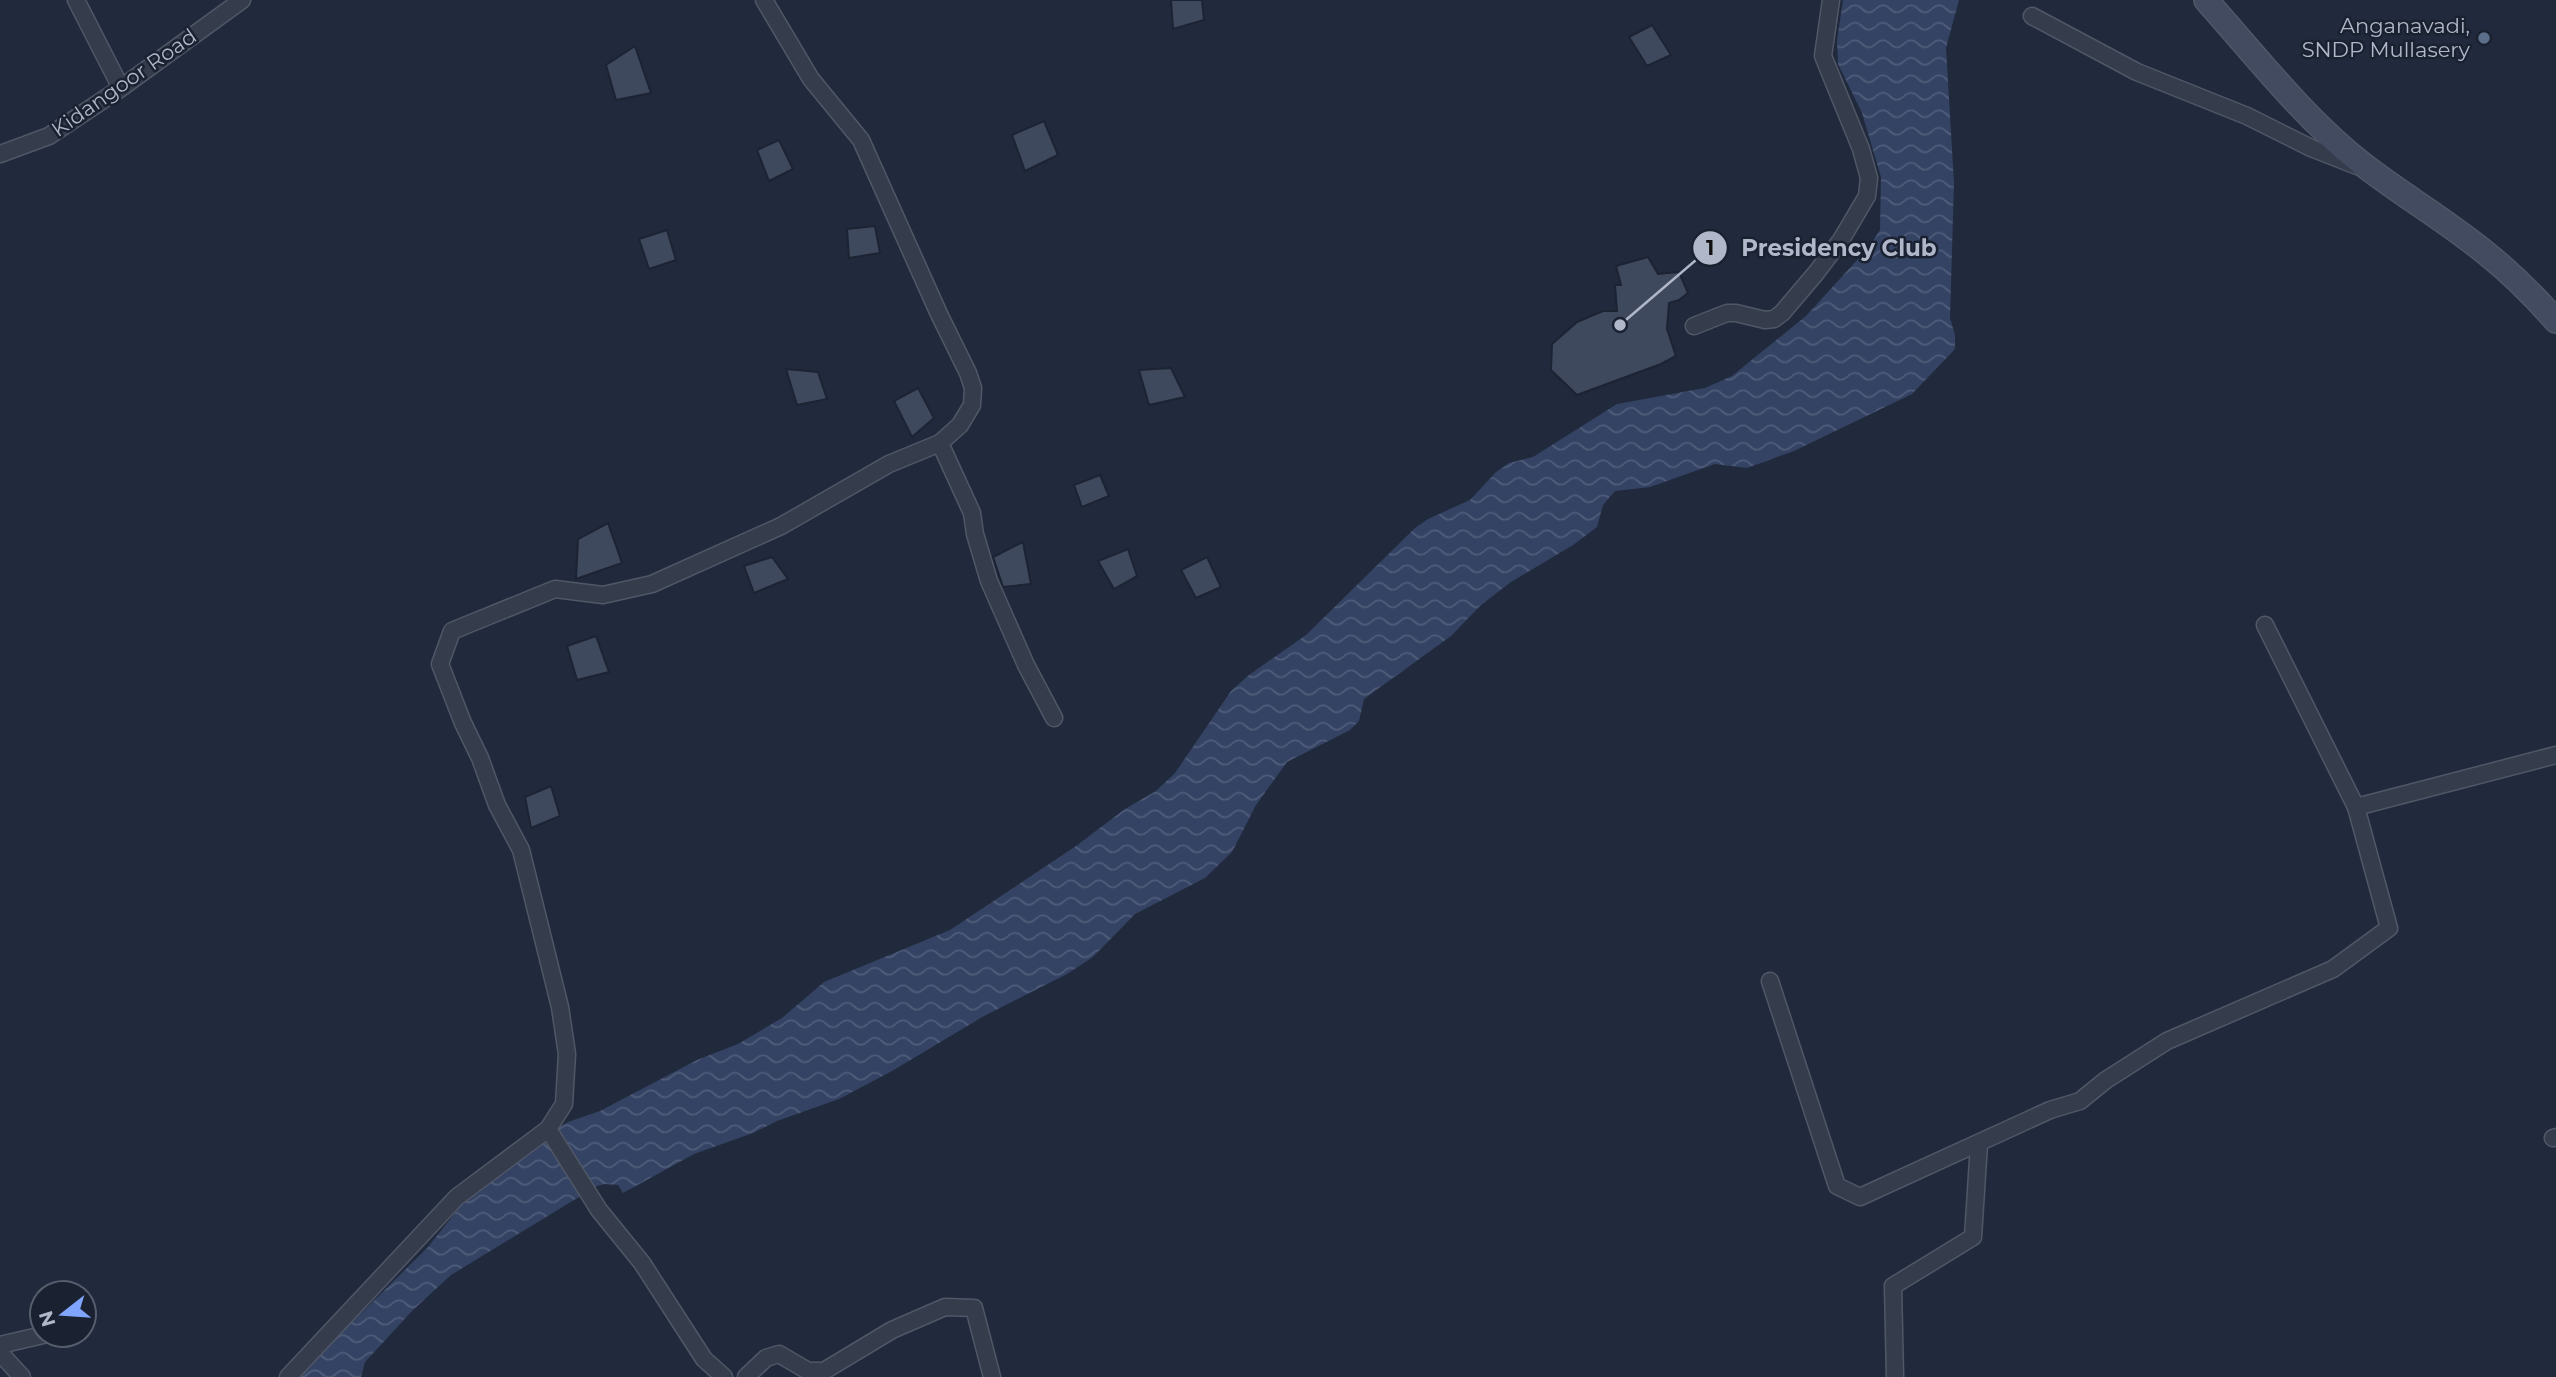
<svg xmlns="http://www.w3.org/2000/svg" width="2556" height="1377" viewBox="0 0 2556 1377" font-family="Montserrat,sans-serif">
<defs>
<pattern id="water-waves" width="16" height="10" patternUnits="userSpaceOnUse" patternTransform="scale(1.75)"><rect width="16" height="10" fill="#344364"/><path d="M0 5q4-4 8 0t8 0" fill="none" stroke="#4f5c79"/></pattern>
</defs>
<rect width="100%" height="100%" fill="#212a3c"/>
<polygon fill="url(#water-waves)" points="1843,0 1959,0 1946,48 1954,183 1950,318 1955,335 1955,349 1912,394 1794,451 1747,468 1715,464 1650,487 1615,491 1603,505 1597,527 1573,545 1511,582 1481,605 1451,636 1364,699 1359,721 1350,730 1287,762 1256,805 1232,852 1205,878 1135,914 1093,957 1067,974 984,1016 892,1071 839,1099 777,1121 753,1133 694,1154 623,1193 618,1185 605,1184 597,1186 451,1275 413,1310 365,1362 361,1377 297,1377 428,1247 487,1173 568,1122 600,1111 697,1060 738,1044 782,1018 824,982 950,930 1076,846 1125,809 1156,791 1175,773 1231,691 1249,675 1306,635 1415,528 1428,519 1470,500 1496,472 1509,463 1533,457 1617,404 1705,388 1732,376 1806,316 1869,247 1880,230 1881,177 1862,113 1838,64 1837,41"/>
<g fill="#3f495e" stroke="#1c2333" stroke-width="2">
<polygon points="1171,0 1202,0 1204,20 1173,29"/>
<polygon points="1652,25 1671,55 1647,66 1629,37"/>
<polygon points="635,46 651,93 616,100 606,65"/>
<polygon points="1044,121 1058,155 1025,171 1012,135"/>
<polygon points="779,140 793,169 769,181 757,150"/>
<polygon points="875,226 880,253 849,258 847,229"/>
<polygon points="667,230 676,260 649,269 639,239"/>
<polygon points="1648,257 1658,274 1679,272 1688,293 1679,300 1669,303 1667,329 1676,356 1661,364 1577,395 1551,370 1552,344 1577,322 1603,311 1617,311 1615,285 1621,285 1616,266"/>
<polygon points="1171,368 1185,397 1149,405 1139,370"/>
<polygon points="786,369 818,372 827,399 797,405"/>
<polygon points="918,388 934,418 912,437 894,401"/>
<polygon points="1100,475 1109,496 1082,507 1074,485"/>
<polygon points="608,523 622,563 576,579 578,539"/>
<polygon points="1023,542 1031,584 1003,587 993,557"/>
<polygon points="1128,549 1137,576 1114,589 1098,561"/>
<polygon points="772,557 788,579 754,593 744,566"/>
<polygon points="1207,557 1221,587 1196,598 1181,570"/>
<polygon points="596,636 609,672 577,680 567,646"/>
<polygon points="551,786 560,816 531,828 525,797"/>
</g>
<g fill="none" stroke-linecap="round" stroke-linejoin="round">
<g stroke="#505767" stroke-width="19">
<g id="minor">
<polyline points="76,0 121,88"/>
<polyline points="764,0 811,79 861,140 939,314 968,373 973,388 972,405 960,425 940,443 972,513 975,534 989,581 1026,665 1054,718"/>
<polyline points="2032,16 2137,72 2247,116 2311,148 2357,166"/>
<polyline points="0,154 49,136 121,88 242,0"/>
<polyline points="1694,326 1727,313 1736,313 1765,320 1774,319 1782,313 1816,273 1841,240 1867,196 1869,178 1861,149 1823,56 1831,0"/>
<polyline points="2356,807 2556,755"/>
<polyline points="1770,981 1837,1186 1860,1197 2050,1110 2080,1101 2106,1080 2167,1041 2333,969 2389,928 2356,807 2265,625"/>
<polyline points="548,1129 599,1210 642,1263 704,1359 724,1377"/>
<polyline points="2553,1138 2556,1137"/>
<polyline points="0,1345 43,1335"/>
<polyline points="0,1353 22,1377"/>
<polyline points="288,1377 457,1197 548,1129 564,1104 567,1054 560,1007 521,850 497,805 480,758 463,723 440,664 452,631 555,589 603,595 652,584 781,526 889,464 940,443"/>
<polyline points="746,1377 766,1358 779,1354 808,1371 824,1371 892,1330 945,1307 974,1308 992,1377"/>
<polyline points="1895,1377 1893,1286 1973,1237 1979,1144"/>
</g>
</g>
<g stroke="#505767" stroke-width="26">
<path id="secondary" d="M2206,0C2256,56 2302,116 2361,163C2402,195 2447,221 2487,254C2512,274 2535,297 2556,321"/>
</g>
<use href="#minor" stroke="#353c4c" stroke-width="16"/>
<use href="#secondary" stroke="#424b5f" stroke-width="23"/>
</g>
<circle fill="#5c6f8a" stroke="#1a2131" stroke-width="2.5" cx="2484" cy="38" r="7"/>
<g text-anchor="middle" stroke-width="5" stroke-linejoin="round" paint-order="stroke">
<g font-size="21" fill="#b0b7c8" stroke="#1a2131" text-anchor="end">
<text x="2470" y="33">Anganavadi,<tspan x="2470" dy="24">SNDP Mullasery</tspan></text>
</g>
<g font-size="21" fill="#b0b7c8" stroke="#1a2131">
<text transform="translate(124 83) rotate(-35)" y="7">Kidangoor Road</text>
</g>
</g>
<path fill="none" stroke="#b0b7c8" stroke-width="2.5" d="M1620 325L1710 248"/>
<g fill="#b0b7c8" stroke="#1a2131" stroke-width="2.5">
<circle cx="1620" cy="325" r="7"/>
<circle cx="1710" cy="248" r="18"/>
</g>
<g font-size="21" text-anchor="middle" font-weight="bold" fill="#111">
<text x="1710" y="255">1</text>
</g>
<g font-size="23" text-anchor="middle" font-weight="bold" fill="#b0b7c8" stroke="#1a2131" stroke-width="5" stroke-linejoin="round" paint-order="stroke">
<text x="1839" y="256">Presidency Club</text>
</g>
<g transform="translate(63 1314) rotate(253)"><circle r="33" fill="#1a2131" stroke="#565d6d" stroke-width="2"/>
<path d="M0-5L12 26L0 18L-12 26Z" fill="#7fa5fd"/>
<text y="-10" font-size="19" font-weight="bold" text-anchor="middle" fill="#b0b7c8">N</text>
</g>
</svg>
